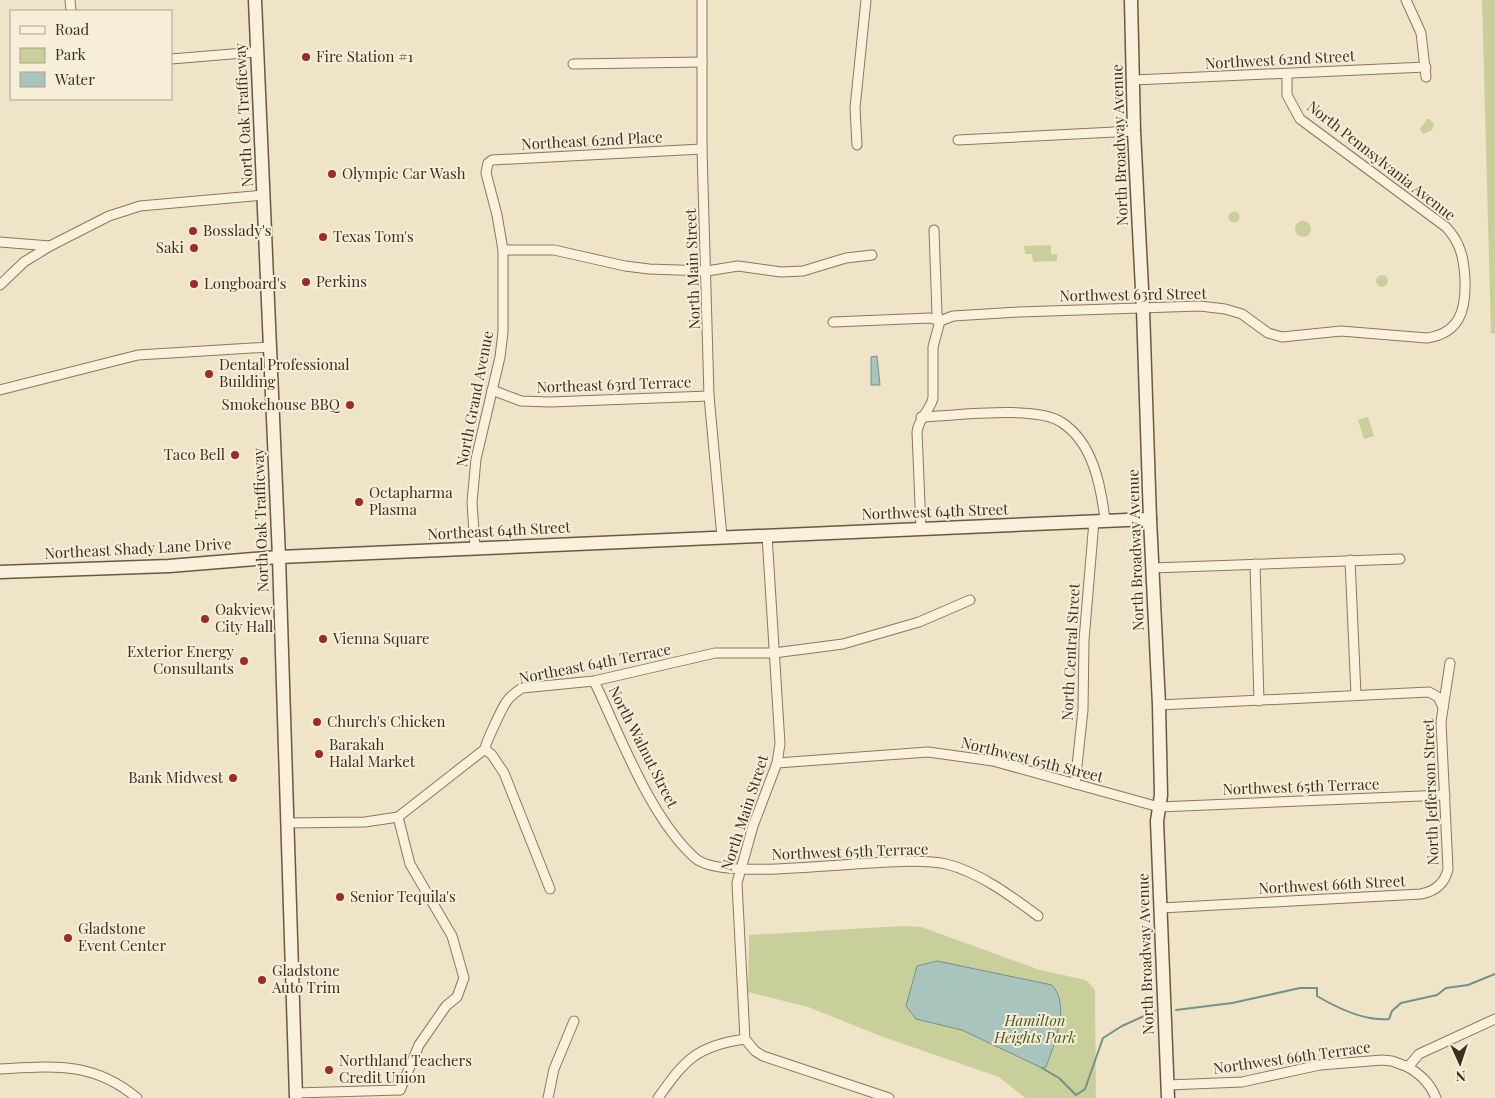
<svg xmlns="http://www.w3.org/2000/svg" width="1495" height="1098" viewBox="0 0 1495 1098" font-family="'Playfair Display',serif">
<rect width="100%" height="100%" fill="#f0e4c8"/>
<g fill="#c9cf9b">
<polygon points="1482,0 1495,0 1495,333 1491,334"/>
<polygon points="1427,119 1430,119 1434,125 1432,130 1423,134 1420,129"/>
<circle cx="1234" cy="217" r="5.5"/>
<circle cx="1303" cy="229" r="8"/>
<polygon points="1051,245 1051,254 1057,254 1057,261 1033,262 1032,254 1025,254 1024,246"/>
<circle cx="1382" cy="281" r="6"/>
<polygon points="1368,417 1374,436 1364,439 1358,420"/>
<polygon points="903,926 921,927 1040,970 1086,980 1095,990 1096,1098 1025,1098 999,1077 883,1037 808,1007 748,992 749,935"/>
</g>
<g fill="#a9c4bc" stroke="#6f938a">
<polygon points="877,356 880,385 871,385 871,357"/>
<path d="M937,961L1052,985C1071,1005 1054,1045 1046,1067L1042,1068L962,1030L916,1019L906,1006L917,966Z"/>
</g>
<g fill="none" stroke-linecap="round" stroke-linejoin="round">
<g stroke="#6f938a" stroke-width="2">
<path d="M1176,1010L1232,1003L1300,988H1317V996C1337,1008 1365,1021 1389,1019L1392,1011L1401,1003L1437,995L1446,988L1468,985L1495,974"/>
<polyline points="1042,1068 1059,1078 1076,1095 1085,1089 1103,1038 1122,1026 1155,1011"/>
</g>
<g stroke="#8d765c" stroke-width="11">
<g id="street">
<polyline points="70,0 71,11"/>
<polyline points="702,0 702,149 709,396 722,537"/>
<polyline points="1406,0 1421,33 1426,77"/>
<polyline points="171,59 257,52"/>
<polyline points="573,64 702,62"/>
<polyline points="1134,80 1426,67"/>
<polyline points="958,140 1134,131"/>
<polyline points="857,145 855,108 866,0"/>
<polyline points="0,242 50,246 109,216 140,206 264,195"/>
<polyline points="503,250 554,250 625,266 649,269 707,271 738,266 781,272 803,271 846,258 872,255"/>
<polyline points="0,285 24,262 50,246"/>
<path d="M833,322L930,318L940,321L953,316L1019,312L1200,306L1225,309L1242,314L1268,333L1282,337L1341,331L1427,338C1460,333 1466,310 1465,280C1464,259 1461,243 1446,227L1300,119L1287,95V74"/>
<polyline points="0,390 138,355 270,347"/>
<polyline points="492,390 521,401 550,402 709,396"/>
<path d="M921,417C953,416 1036,405 1061,422C1093,442 1101,486 1105,520"/>
<path d="M921,528L917,432C919,417 930,411 933,398V347L940,321L937,314L934,230"/>
<polyline points="767,535 780,744 777,763 753,826 737,883 745,1039 755,1051 763,1056 889,1098"/>
<polyline points="475,548 472,502 476,459 500,357 503,332 503,250 497,215 486,173 488,163 492,160 702,149"/>
<polyline points="1350,560 1356,695"/>
<polyline points="1255,564 1259,701"/>
<polyline points="1152,568 1400,559"/>
<path d="M594,681C620,735 650,818 695,858C726,886 894,852 946,864C979,872 1011,896 1038,916"/>
<polyline points="1159,705 1429,692 1438,697 1443,707"/>
<path d="M485,749C485,744 503,706 507,701C511,695 516,692 522,688L594,681L715,653H774L843,644L919,622L970,600"/>
<polyline points="485,749 492,755 504,773 550,889"/>
<polyline points="777,763 928,752 993,761 1159,807 1445,795"/>
<polyline points="1075,784 1083,710 1084,640 1094,521"/>
<polyline points="398,817 410,864 452,936 464,978 457,997 446,1006 419,1045 400,1090"/>
<polyline points="287,823 365,822 398,817 485,749"/>
<path d="M1161,908L1421,894C1436,891 1445,883 1448,869L1441,722L1450,663"/>
<path d="M1408,1067C1421,1075 1430,1083 1436,1098"/>
<path d="M0,1069C53,1066 93,1061 137,1098"/>
<polyline points="1168,1085 1242,1082 1320,1065 1382,1060 1392,1061 1408,1067 1419,1054 1495,1019"/>
<polyline points="295,1093 400,1090"/>
<polyline points="548,1098 554,1069 574,1021"/>
<path d="M658,1098C685,1060 696,1046 745,1039"/>
</g>
</g>
<g stroke="#6f573f" stroke-width="15">
<g id="secondary">
<polyline points="255,0 279,557 296,1098"/>
<polyline points="1131,0 1134,131 1143,309 1150,519 1159,705 1161,795 1157,821 1168,1098"/>
<polyline points="0,572 169,566 279,557 1150,519"/>
</g>
</g>
<use href="#street" stroke="#faf1dc" stroke-width="9"/>
<use href="#secondary" stroke="#faf1dc" stroke-width="12"/>
</g>
<g fill="#9e2a2b" stroke="#f7eed8" stroke-width="2">
<circle cx="306" cy="57" r="5"/>
<circle cx="332" cy="174" r="5"/>
<circle cx="193" cy="231" r="5"/>
<circle cx="323" cy="237" r="5"/>
<circle cx="194" cy="248" r="5"/>
<circle cx="306" cy="282" r="5"/>
<circle cx="194" cy="284" r="5"/>
<circle cx="209" cy="374" r="5"/>
<circle cx="350" cy="405" r="5"/>
<circle cx="235" cy="455" r="5"/>
<circle cx="359" cy="502" r="5"/>
<circle cx="205" cy="619" r="5"/>
<circle cx="323" cy="639" r="5"/>
<circle cx="244" cy="661" r="5"/>
<circle cx="317" cy="722" r="5"/>
<circle cx="319" cy="754" r="5"/>
<circle cx="233" cy="778" r="5"/>
<circle cx="340" cy="897" r="5"/>
<circle cx="68" cy="938" r="5"/>
<circle cx="262" cy="980" r="5"/>
<circle cx="329" cy="1070" r="5"/>
</g>
<g text-anchor="middle" stroke-width="4" stroke-linejoin="round" paint-order="stroke">
<g font-size="15" fill="#3d2e20" stroke="#f7eed8" text-anchor="start">
<text x="316" y="62">Fire Station #1</text>
<text x="342" y="179">Olympic Car Wash</text>
<text x="203" y="236">Bosslady's</text>
<text x="333" y="242">Texas Tom's</text>
<text x="184" y="253" text-anchor="end">Saki</text>
<text x="316" y="287">Perkins</text>
<text x="204" y="289">Longboard's</text>
<text x="219" y="370">Dental Professional<tspan x="219" dy="17">Building</tspan></text>
<text x="340" y="410" text-anchor="end">Smokehouse BBQ</text>
<text x="225" y="460" text-anchor="end">Taco Bell</text>
<text x="369" y="498">Octapharma<tspan x="369" dy="17">Plasma</tspan></text>
<text x="215" y="615">Oakview<tspan x="215" dy="17">City Hall</tspan></text>
<text x="333" y="644">Vienna Square</text>
<text x="234" y="657" text-anchor="end">Exterior Energy<tspan x="234" dy="17">Consultants</tspan></text>
<text x="327" y="727">Church's Chicken</text>
<text x="329" y="750">Barakah<tspan x="329" dy="17">Halal Market</tspan></text>
<text x="223" y="783" text-anchor="end">Bank Midwest</text>
<text x="350" y="902">Senior Tequila's</text>
<text x="78" y="934">Gladstone<tspan x="78" dy="17">Event Center</tspan></text>
<text x="272" y="976">Gladstone<tspan x="272" dy="17">Auto Trim</tspan></text>
<text x="339" y="1066">Northland Teachers<tspan x="339" dy="17">Credit Union</tspan></text>
</g>
<g font-size="15" fill="#3d2e20" stroke="#f7eed8">
<text transform="translate(1280 60) rotate(-3)" y="5">Northwest 62nd Street</text>
<text transform="translate(244 115) rotate(-93)" y="5">North Oak Trafficway</text>
<text transform="translate(592 141) rotate(-3)" y="5">Northeast 62nd Place</text>
<text transform="translate(1120 145) rotate(-92)" y="5">North Broadway Avenue</text>
<text transform="translate(1381 161) rotate(38)" y="5">North Pennsylvania Avenue</text>
<text transform="translate(693 269) rotate(-92)" y="5">North Main Street</text>
<text transform="translate(1133 295) rotate(-1)" y="5">Northwest 63rd Street</text>
<text transform="translate(614 385) rotate(-2)" y="5">Northeast 63rd Terrace</text>
<text transform="translate(475 399) rotate(-79)" y="5">North Grand Avenue</text>
<text transform="translate(935 512) rotate(-2)" y="5">Northwest 64th Street</text>
<text transform="translate(261 520) rotate(-92)" y="5">North Oak Trafficway</text>
<text transform="translate(499 531) rotate(-3)" y="5">Northeast 64th Street</text>
<text transform="translate(138 549) rotate(-3)" y="5">Northeast Shady Lane Drive</text>
<text transform="translate(1136 550) rotate(-92)" y="5">North Broadway Avenue</text>
<text transform="translate(1071 652) rotate(-87)" y="5">North Central Street</text>
<text transform="translate(595 664) rotate(-11)" y="5">Northeast 64th Terrace</text>
<text transform="translate(643 747) rotate(63)" y="5">North Walnut Street</text>
<text transform="translate(1032 760) rotate(14)" y="5">Northwest 65th Street</text>
<text transform="translate(1301 787) rotate(-2)" y="5">Northwest 65th Terrace</text>
<text transform="translate(1431 792) rotate(-92)" y="5">North Jefferson Street</text>
<text transform="translate(745 813) rotate(-72)" y="5">North Main Street</text>
<text transform="translate(850 852) rotate(-2)" y="5">Northwest 65th Terrace</text>
<text transform="translate(1332 885) rotate(-3)" y="5">Northwest 66th Street</text>
<text transform="translate(1146 954) rotate(-92)" y="5">North Broadway Avenue</text>
<text transform="translate(1292 1058) rotate(-8)" y="5">Northwest 66th Terrace</text>
</g>
<g font-size="15" font-style="italic" fill="#4d5a26" stroke="#f7eed8">
<text x="1035" y="1026">Hamilton<tspan x="1035" dy="17">Heights Park</tspan></text>
</g>
</g>
<rect x="10" y="10" width="162" height="90" fill="#f7eed8" stroke="#ada18e"/>
<rect x="20" y="26" width="25" height="8" fill="#faf1dc" stroke="#ada18e"/>
<text x="55" y="35" font-size="15" fill="#3d2e20">Road</text>
<rect x="20" y="48" width="25" height="15" fill="#c9cf9b" stroke="#ada18e"/>
<text x="55" y="60" font-size="15" fill="#3d2e20">Park</text>
<rect x="20" y="72" width="25" height="15" fill="#a9c4bc" stroke="#ada18e"/>
<text x="55" y="85" font-size="15" fill="#3d2e20">Water</text>
<g transform="translate(1460 1063) rotate(177)" stroke="#f7eed8" stroke-width="4" paint-order="stroke">
<path d="M0-4L9 19L0 12L-9 19Z" fill="#3d2e20"/>
<text y="-8" font-size="14" font-weight="bold" text-anchor="middle" fill="#3d2e20">N</text>
</g>
</svg>
